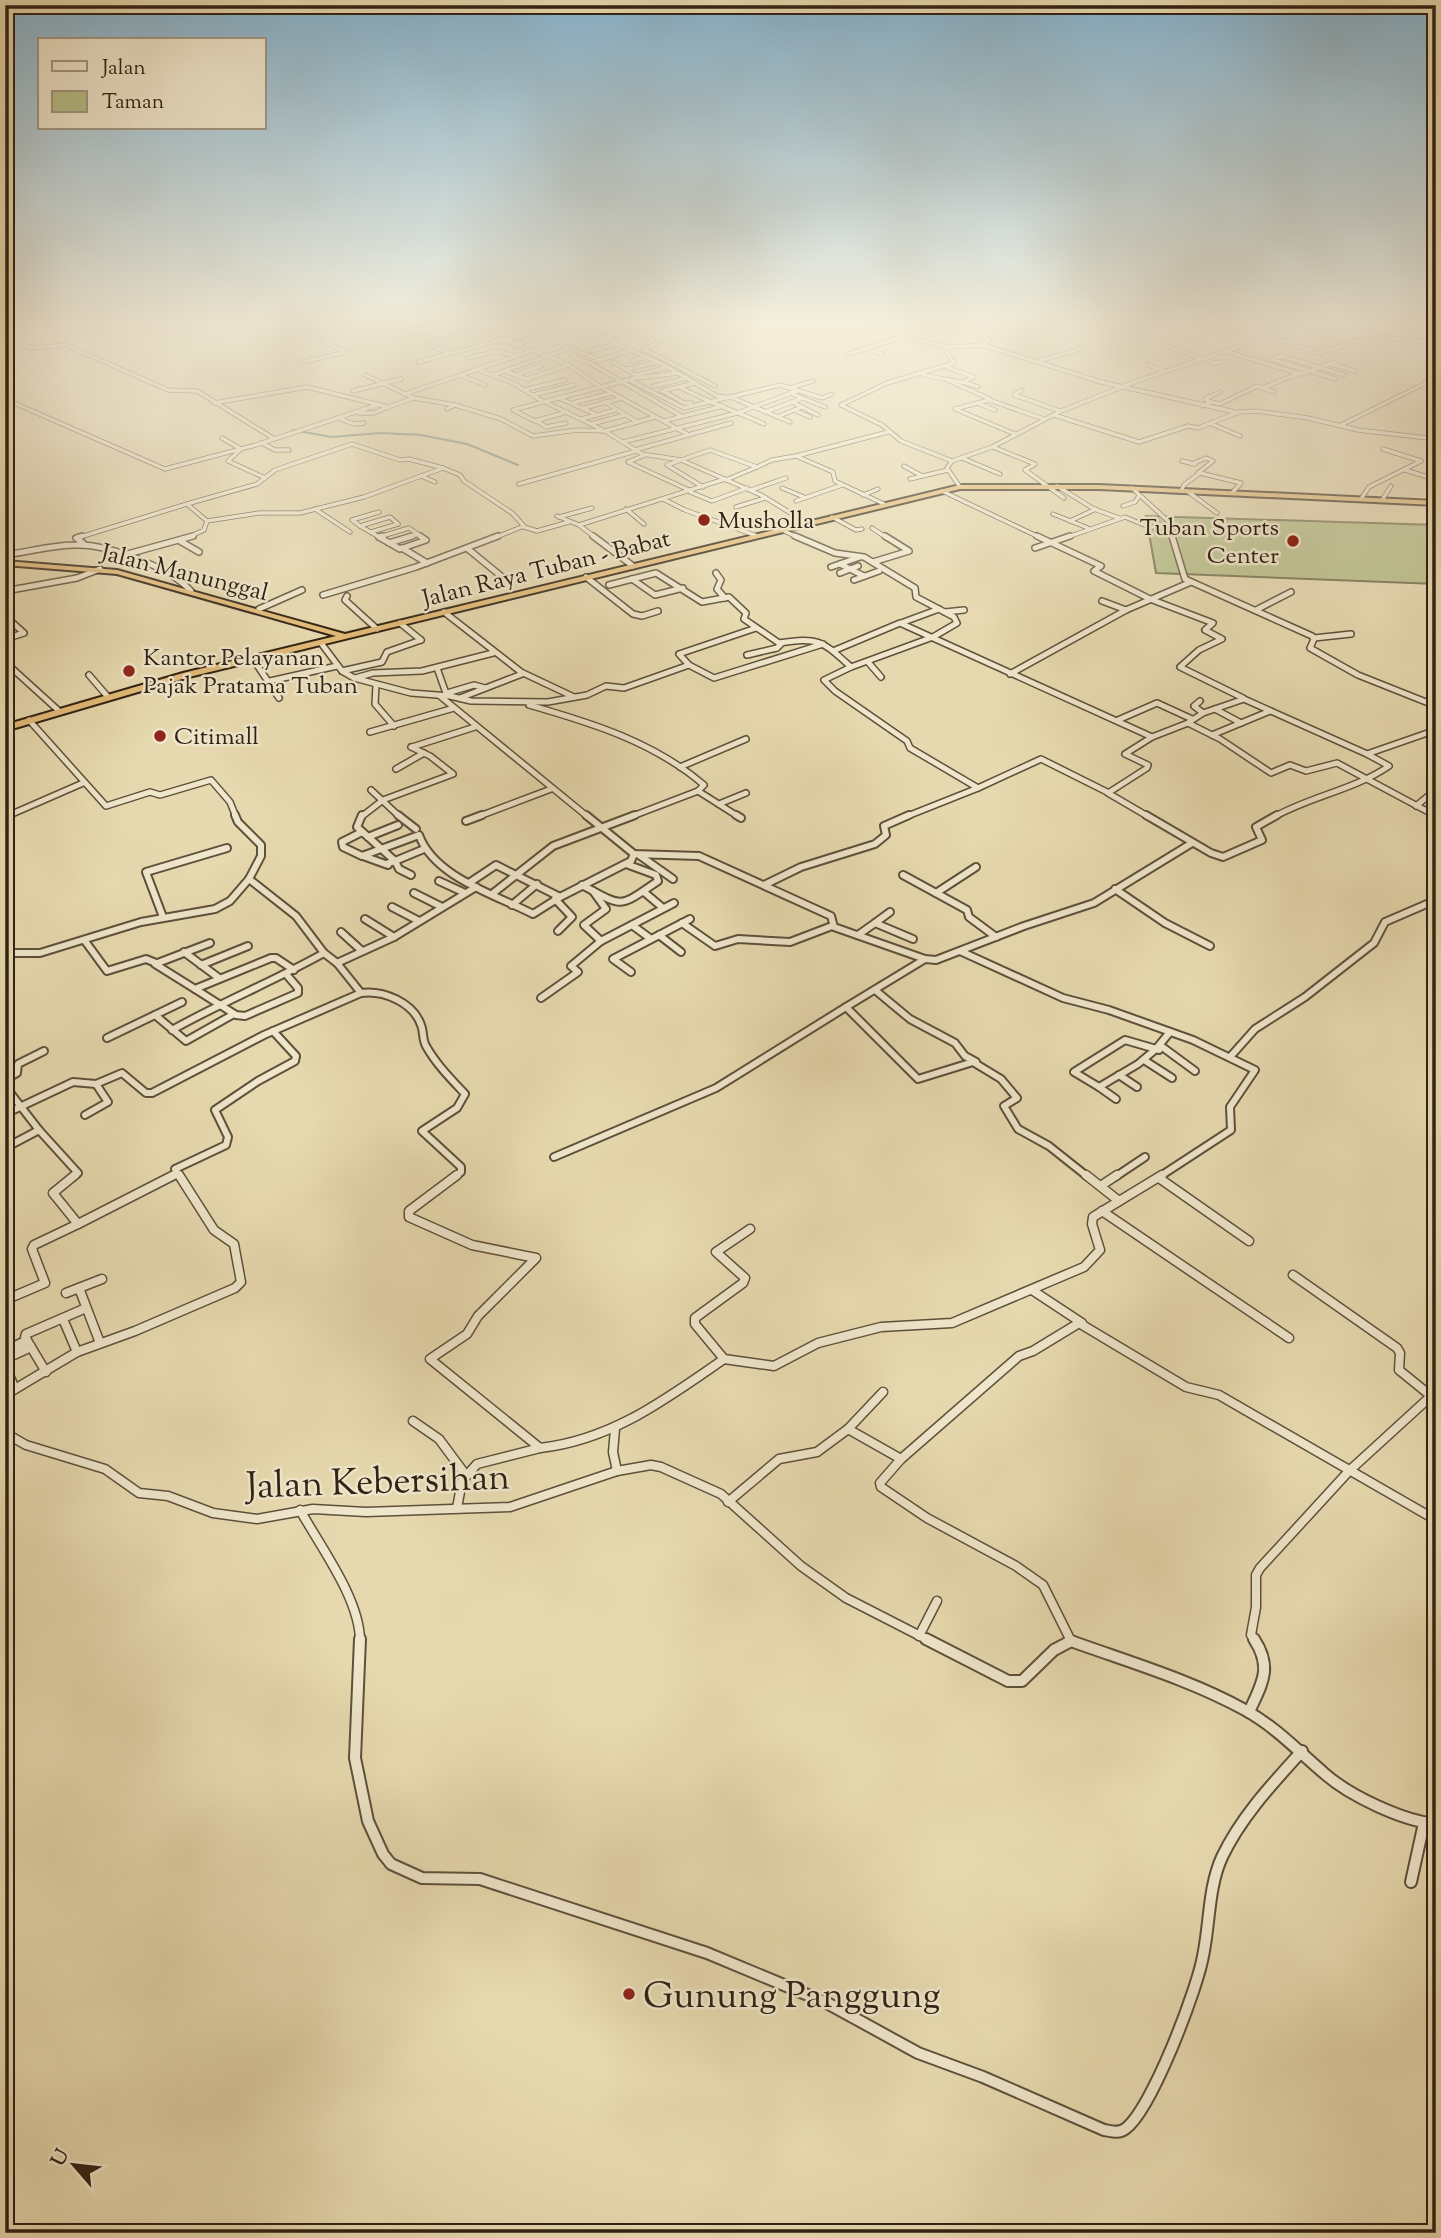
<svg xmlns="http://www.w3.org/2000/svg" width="1441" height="2238" viewBox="0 0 1441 2238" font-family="'Sorts Mill Goudy',serif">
<rect width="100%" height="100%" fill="#e7d9af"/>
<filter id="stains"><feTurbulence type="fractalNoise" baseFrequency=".00286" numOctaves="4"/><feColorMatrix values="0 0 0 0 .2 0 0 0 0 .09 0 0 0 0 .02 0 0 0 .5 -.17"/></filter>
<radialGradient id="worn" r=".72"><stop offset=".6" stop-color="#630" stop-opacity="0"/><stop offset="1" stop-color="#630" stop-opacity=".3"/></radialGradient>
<polygon fill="#b8bf89" stroke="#74704e" stroke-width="2" points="1146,516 1436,525 1436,584 1156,573"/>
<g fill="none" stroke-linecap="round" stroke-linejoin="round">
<polyline stroke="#6e7d73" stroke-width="2" points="293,430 332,437 380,433 421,435 467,444 518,465"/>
<g stroke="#5e503b" stroke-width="5">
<g id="street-far4">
<polyline points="276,320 346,352 303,362"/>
<polyline points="484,320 496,325 479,330 567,364 601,387 689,435"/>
<polyline points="855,320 887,328"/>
<polyline points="906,320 887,328 913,339 946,347 983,345 1101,382 1235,412"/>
<polyline points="1093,320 1215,363 1220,362"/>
<polyline points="1190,320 1229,332 1268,336 1319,353 1372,336 1436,343"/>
<polyline points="510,322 599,360"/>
<polyline points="638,332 659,344 644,348"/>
<polyline points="5,336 30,348 66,345 168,390 197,391 273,438"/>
<polyline points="495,336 522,328"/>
<polyline points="606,337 680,320"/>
<polyline points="472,338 486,343"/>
<polyline points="505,341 533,332"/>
<polyline points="515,345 543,336"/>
<polyline points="983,345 990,340 974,332 1009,320"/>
<polyline points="949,347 945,350 954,363 887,383 841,405 882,425 901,441 952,461"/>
<polyline points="644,349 715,386"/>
<polyline points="867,349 882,354"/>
<polyline points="591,351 617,344"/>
<polyline points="1225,351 1300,374 1336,362"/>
<polyline points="447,353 429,344 479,330"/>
<polyline points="848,354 905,336"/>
<polyline points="571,356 590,363 681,416"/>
<polyline points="469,358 496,351 516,356"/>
<polyline points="597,361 632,350"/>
<polyline points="632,361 647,357"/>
<polyline points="418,362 502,340"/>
<polyline points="1035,362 1080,349"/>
<polyline points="1331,364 1355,371"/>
<polyline points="1148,365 1165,371"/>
<polyline points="946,367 974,377 965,381"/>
<polyline points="628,369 658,362"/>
<polyline points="478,370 513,383 537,398 605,431 642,454 681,460 761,495 807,523"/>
<polyline points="504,371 529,380"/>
<path d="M919,373C941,381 957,378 978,387"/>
<polyline points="493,375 570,348"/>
<polyline points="516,375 541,366"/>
<polyline points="637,375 668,367"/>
<polyline points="462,376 485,385"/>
<polyline points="638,378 678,373"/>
<polyline points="527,379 568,365"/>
<polyline points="1335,379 1271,359 1282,356 1344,375"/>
<polyline points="629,380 684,408 780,385 822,398 832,394"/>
<polyline points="947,380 990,399"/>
<polyline points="654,386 687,378"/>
<path d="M680,387C706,402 736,411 764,424"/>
<polyline points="790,388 813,381"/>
<polyline points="1262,388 1300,373"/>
<polyline points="524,390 565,380"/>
<polyline points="1022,390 1014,395 1060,411"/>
<polyline points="353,391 401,379"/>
<polyline points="662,391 695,383"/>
<polyline points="663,391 684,403 691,403"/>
<polyline points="790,393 825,407"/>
<polyline points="405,394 566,339 593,333 664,365 717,396 733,398 790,422"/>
<polyline points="533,395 574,385"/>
<polyline points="414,398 455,405 447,409"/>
<polyline points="559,398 597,415"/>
<polyline points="5,399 165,469 256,445 377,405"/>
<polyline points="605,402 637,422"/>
<polyline points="792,402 818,415"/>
<polyline points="1210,402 1205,399 1220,392"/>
<polyline points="214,403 307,387 388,407 414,398 365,375"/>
<polyline points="573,403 612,393"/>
<polyline points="977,403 995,410"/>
<polyline points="455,405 501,419 533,436 577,430 605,431 655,417"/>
<polyline points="1202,406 1211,402 1220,404 1257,386 1274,392"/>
<polyline points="584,408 622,398"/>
<polyline points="794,410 810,417"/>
<polyline points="567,412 535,421 513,410 639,377 613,362"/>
<polyline points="765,412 803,398"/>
<polyline points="359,413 374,413 388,407"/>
<polyline points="1054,415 1139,442 1188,426 1198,428 1239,412 1256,411 1308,418 1358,430 1436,439"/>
<polyline points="777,417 802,407"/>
<polyline points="341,419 354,424 364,423"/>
<polyline points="581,419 616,410"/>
<polyline points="537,421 546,427 566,423"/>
<polyline points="664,421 723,406"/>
<polyline points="591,424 625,415"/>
<polyline points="1212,424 1240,436"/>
<polyline points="1341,425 1436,378"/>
<polyline points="1015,434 955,409 989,400 1044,419"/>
<polyline points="222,438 241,449 228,461 263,477"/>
<polyline points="623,442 737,413 797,391"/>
<polyline points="262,443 275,450 289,450"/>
<polyline points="993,447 1035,464 1025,470 1064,498"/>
<polyline points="1383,449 1421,461"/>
<polyline points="635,450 731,423"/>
<polyline points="645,455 628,462 691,491"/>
<polyline points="962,458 1000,474"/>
<polyline points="1182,461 1195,464"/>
<polyline points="1192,464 1206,458 1213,461 1198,473"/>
<polyline points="904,466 922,476"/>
<polyline points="757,467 772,460 796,456"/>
<polyline points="1405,470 1431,478"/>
<polyline points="421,476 435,482"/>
<polyline points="910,479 948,470"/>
<polyline points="519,484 636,451"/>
<polyline points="1057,486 1094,509 1119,518"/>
<polyline points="703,487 667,465 710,450 757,467 726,480"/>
<polyline points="960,487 947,468 952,461 992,447 1061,411 1137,381 1278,333 1297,320"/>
<polyline points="782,488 804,497"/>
<polyline points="1132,488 1169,522 1173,538"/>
<polyline points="751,490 786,478"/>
<polyline points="942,491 1041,538"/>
<polyline points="1181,491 1184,485 1200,473 1241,483 1232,493"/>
<polyline points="1187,491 1217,513"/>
<polyline points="690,492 712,501 747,488"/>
<polyline points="863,495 878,489"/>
<polyline points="663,499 685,510 757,536"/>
<polyline points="1361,499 1369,487 1421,461"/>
<polyline points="1382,500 1391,486"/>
<polyline points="796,501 842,485"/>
<polyline points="884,504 835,481 833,472 796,456 888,432"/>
<polyline points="1123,506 1135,502 1139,496"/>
<polyline points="736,507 765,498"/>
<polyline points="315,509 350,532"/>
<polyline points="626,509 644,524"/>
<polyline points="379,512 352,520 360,526 390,517 398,524"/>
<polyline points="1053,514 1088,528"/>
<polyline points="557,516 579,525 596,538"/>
<polyline points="559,517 592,508"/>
<polyline points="832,517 856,530 862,529"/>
<polyline points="207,521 187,504 257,484 275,470 352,444 400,460 409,459 443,468"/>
<polyline points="1070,521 1096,509"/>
<polyline points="579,525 725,479"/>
<polyline points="360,526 379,537"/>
<polyline points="524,527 537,531 569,522"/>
<polyline points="872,528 887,538"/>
<polyline points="782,530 799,538"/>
<polyline points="371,532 398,524"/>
<polyline points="379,537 409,528 423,538"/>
<polyline points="77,538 187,504"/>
<polyline points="187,538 204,530 207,521 259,513 300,513 364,497 443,468 460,475 464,481 512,513 524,526 494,538"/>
<polyline points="407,538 418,534"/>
<polyline points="1065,538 1125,517 1149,527 1171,527"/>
</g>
</g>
<g stroke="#5e503b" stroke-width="8">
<g id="street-far3">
<polyline points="82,536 76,538 83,543"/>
<polyline points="593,536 633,566"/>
<polyline points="1037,536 1101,566 1094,571 1150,599 1213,623 1205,630 1222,639 1199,650 1180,667 1243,698"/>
<polyline points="1172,536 1185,579 1312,636 1314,639 1310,648 1358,675 1436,706"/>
<polyline points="379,537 400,549 426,540 420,536"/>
<polyline points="379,537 383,536"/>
<polyline points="180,541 199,552"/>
<polyline points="389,543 412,536"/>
<polyline points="402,548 427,563"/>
<polyline points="1035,548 1070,536"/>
<polyline points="468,549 501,576"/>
<path d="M5,555C28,552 52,545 76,545C108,544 169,567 191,591"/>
<polyline points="124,555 193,536"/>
<polyline points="873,562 909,551 885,536"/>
<polyline points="840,564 864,576"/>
<polyline points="831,567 860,557"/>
<polyline points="716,573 721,580 717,589 725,598"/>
<polyline points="840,573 858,566"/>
<polyline points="586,577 633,614 642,616 658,611"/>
<polyline points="632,579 655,595 683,588"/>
<polyline points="854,580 879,571"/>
<path d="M609,585L656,573L702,602L729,597L746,613L744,619L779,643C819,637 821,640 851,667L933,637L957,623L954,617L916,597L915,588L864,557L835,553L795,536"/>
<polyline points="5,591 77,578 100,569"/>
<polyline points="323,595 416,567 498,536"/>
<polyline points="347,596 345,600 377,629"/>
<polyline points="1102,601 1126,610"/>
<polyline points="259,609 302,590"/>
<polyline points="1256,610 1291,592"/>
<polyline points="444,612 521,672 574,697"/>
<polyline points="945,612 964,610"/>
<polyline points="5,616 24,633 5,639"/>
<polyline points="400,623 421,640"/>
<polyline points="901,623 939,609"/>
<polyline points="1314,638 1351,634"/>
<polyline points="321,643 342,671 354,678 411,693 450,696 471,701 548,702 587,695 606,686 624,688 689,665 679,654 756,628"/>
<polyline points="833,651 900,623 1152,737 1188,723 1220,739 1271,773 1290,765 1306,771 1337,763 1436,816"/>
<polyline points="747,655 777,648 782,643"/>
<polyline points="253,659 279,698"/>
<polyline points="5,662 59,711"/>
<polyline points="868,662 881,677"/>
<polyline points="689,665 714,678 823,644"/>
<polyline points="851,667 824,680 835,691 907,741 910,748 978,788 905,817"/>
<polyline points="437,668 447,696"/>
<polyline points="342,671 382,662 387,652 421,640"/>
<polyline points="1010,674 1126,610 1191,582"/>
<polyline points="89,675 108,697"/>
<polyline points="355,678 373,673 422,671 493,653"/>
<polyline points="270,681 337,666"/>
<polyline points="376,685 375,704 394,726"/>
<polyline points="447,693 474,685 485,688"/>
<polyline points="440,696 588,817"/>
<polyline points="460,698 522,674"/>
<polyline points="1200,701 1194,706 1203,713"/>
<path d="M529,705C592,723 654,742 704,785L698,791L630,817"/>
<polyline points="1215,709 1241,723"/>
<polyline points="29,720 106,806 150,792 160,795 211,780 230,802 236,817"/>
<polyline points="1118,720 1157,703 1192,719"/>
<polyline points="1188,723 1203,713 1244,699 1367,754"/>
<polyline points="370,732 454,708"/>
<polyline points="1212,735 1270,711"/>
<polyline points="412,747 475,727"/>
<polyline points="680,767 746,739"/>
<polyline points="396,769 424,753"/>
<polyline points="978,788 1041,759 1107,792"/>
<polyline points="371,790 400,817"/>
<polyline points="698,791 739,817"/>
<polyline points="719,804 746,793"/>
<polyline points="1416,806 1433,792"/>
<polyline points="5,817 83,783"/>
<polyline points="361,817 383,800 453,774 430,756 411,747"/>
<polyline points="477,817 551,789"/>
<polyline points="1149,817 1108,793 1147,768 1148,765 1125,754 1152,737"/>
<path d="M1274,817C1311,796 1354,790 1389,766L1367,754L1436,730"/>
</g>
</g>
<g stroke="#5e503b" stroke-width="10">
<g id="street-far2">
<polyline points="235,815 238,822 261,845 261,856 249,879 296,916 324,953"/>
<polyline points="362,815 357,827 395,861 386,864"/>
<polyline points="398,815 416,829"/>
<polyline points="586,815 634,854 699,856 831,916 834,927 925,959 936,960 1024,926 1094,903 1192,843"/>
<polyline points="736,815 741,818"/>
<polyline points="1146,815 1211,853 1223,857 1262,840 1256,827 1277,815"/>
<polyline points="5,817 9,815"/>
<polyline points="466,821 482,815"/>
<path d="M362,832L342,842L343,847L362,856L419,835C434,877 496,895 533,914L560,897L631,861L634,854"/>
<polyline points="368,837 398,825"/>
<polyline points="639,855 673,879"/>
<polyline points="363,856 388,865"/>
<polyline points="411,875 399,869 395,861 424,849"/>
<polyline points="903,875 967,910 969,917 996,937"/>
<polyline points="439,881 465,893"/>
<polyline points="469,883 496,865 560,897"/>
<path d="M582,885C625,908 618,908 658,881L656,875L626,864"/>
<polyline points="764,885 801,867 875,844 886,835 884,826 909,815"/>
<polyline points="1115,889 1165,923 1210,946"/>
<polyline points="593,891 606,909 584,925 601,941"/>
<polyline points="644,892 663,908"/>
<polyline points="414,893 442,907"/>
<polyline points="936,893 976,867"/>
<polyline points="492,894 553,846 635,815"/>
<polyline points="555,899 572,917 558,931"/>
<polyline points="512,905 537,884"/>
<polyline points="392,907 419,921"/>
<polyline points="163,917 146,872 227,848"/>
<polyline points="365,919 394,937"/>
<polyline points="682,923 715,946 738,939 790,942 832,926"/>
<polyline points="875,923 890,912"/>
<polyline points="632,925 651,939"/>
<polyline points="341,932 362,951"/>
<polyline points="659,935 681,952"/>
<polyline points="858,935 875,923 913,939"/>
<polyline points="85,941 107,971 146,959 156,963"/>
<polyline points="210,943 155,964 195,989 271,958 276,958 294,970"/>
<polyline points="960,951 1063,998 1109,1010 1193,1040 1255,1070 1230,1107 1231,1130 1159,1177"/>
<polyline points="184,952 219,978"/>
<polyline points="5,953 40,953 141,922 215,909 230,901 249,879"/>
<polyline points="925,959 846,1007 918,1079 973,1062 1001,1079 1017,1098 1004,1106 1018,1129 1049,1146 1088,1177"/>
<polyline points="201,965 248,946"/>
<polyline points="631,972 613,959 690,919"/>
<polyline points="195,989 236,1015 245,1016 298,993 298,988 286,974"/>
<polyline points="875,990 910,1019 955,1043 965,1056 976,1062"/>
<polyline points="541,998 578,972 571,966 601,941 674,903"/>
<polyline points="155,1015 186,1041 234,1014"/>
<path d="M172,1030C222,1002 274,981 324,953L337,963"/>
<polyline points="107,1038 182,1002"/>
<polygon points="1125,1040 1156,1049 1138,1064 1099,1087 1074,1072"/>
<polyline points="1161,1046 1195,1071"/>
<polyline points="1156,1049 1159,1050"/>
<polyline points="1156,1049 1170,1032"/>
<polyline points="1230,1057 1255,1029 1305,997 1374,943 1385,922 1436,900"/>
<polyline points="1144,1060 1172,1078"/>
<polyline points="1119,1075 1137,1087"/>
<polyline points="5,1080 17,1073 18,1064 44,1051"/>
<polyline points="5,1086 39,1130 78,1173 73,1177"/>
<polyline points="1099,1087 1116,1099"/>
<polyline points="5,1114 73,1082 96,1084 122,1073 146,1093 152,1093 264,1035 361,993"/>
<polyline points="85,1115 108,1102 96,1084"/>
<polyline points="5,1148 39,1130"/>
<polyline points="554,1157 716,1088 846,1007"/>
<polyline points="171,1177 176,1174"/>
<polyline points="180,1177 175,1169 226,1145 228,1137 215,1110 258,1081 295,1061 296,1056 273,1031"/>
<path d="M455,1177L461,1172V1167L422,1131L457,1108L465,1094C451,1079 436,1064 426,1046C422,1039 424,1032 421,1025C413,1002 383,990 361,993L337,963L394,937L476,887"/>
<polyline points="1115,1177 1145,1157"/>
</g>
</g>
<g stroke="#5e503b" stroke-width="11">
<g id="street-far1">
<path d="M457,1175L409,1211V1217L472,1245L536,1258L478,1316L467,1334L430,1359L540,1448C612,1440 666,1399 724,1359L774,1366L818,1343L881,1327L952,1323L1084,1267L1100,1250L1092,1224L1093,1217L1162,1175"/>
<polyline points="1086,1175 1119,1201"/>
<polyline points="1159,1178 1249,1241"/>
<polyline points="1102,1185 1117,1175"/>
<polyline points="1102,1211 1289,1338"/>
<polyline points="78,1224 174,1175"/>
<polyline points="1293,1275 1397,1348 1400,1353 1399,1370 1436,1400"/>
<polyline points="79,1288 100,1343"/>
<polyline points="1032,1290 1082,1323"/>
<polyline points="66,1293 102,1279"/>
<polyline points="5,1300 45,1283 32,1249 34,1245 78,1224 53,1193 75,1175"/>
<polyline points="63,1319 77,1352"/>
<polyline points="5,1351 27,1340"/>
<polyline points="5,1359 31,1347"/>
<polyline points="724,1359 695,1324 695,1318 743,1283 745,1278 716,1252 750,1229"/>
<polyline points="46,1372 25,1337 26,1334 86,1308"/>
<polyline points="9,1375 15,1389"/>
<polyline points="5,1395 77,1352 135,1331 235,1288 241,1282 234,1244 214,1230 179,1175"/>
<polyline points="413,1421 439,1439 465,1474"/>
<polyline points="615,1429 613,1452 617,1471"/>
<polyline points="848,1429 883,1392"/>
<polyline points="5,1433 26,1445 105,1469 139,1493 168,1496 213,1513 257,1519 313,1509 366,1512 510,1507 617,1471 651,1465 661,1467 721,1494 801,1566 846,1598 930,1641"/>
<polyline points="901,1459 880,1483 881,1487 927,1518 1016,1566 1043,1585 1071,1641"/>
<polyline points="728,1502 779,1459 817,1452 848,1429 901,1459 1019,1356 1033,1351 1079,1323 1186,1387 1219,1395 1436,1520"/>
<polyline points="457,1508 462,1481 477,1464 540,1448"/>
<path d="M300,1510C320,1546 360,1599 360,1641"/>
<polyline points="919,1636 937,1601"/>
<polyline points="1255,1641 1251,1635 1256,1607 1256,1575 1260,1568 1349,1471 1430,1397"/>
</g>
</g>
<g stroke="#5e503b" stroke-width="14">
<g id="street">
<path d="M360,1639L355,1758L368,1821L383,1854L391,1864L422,1878L480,1879L707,1953L827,2003L918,2053L983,2077L1104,2130C1111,2131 1118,2134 1125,2129C1151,2111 1197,1990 1203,1956C1210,1923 1208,1888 1222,1857C1241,1817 1272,1784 1302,1751"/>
<path d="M926,1639L1008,1681H1022L1054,1650L1071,1641C1129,1662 1191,1680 1245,1710C1276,1727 1299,1752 1325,1774C1350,1796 1403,1821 1436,1824"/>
<path d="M1249,1712C1262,1683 1273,1668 1254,1639"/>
<polyline points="1411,1882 1424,1823"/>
</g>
</g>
<g stroke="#302214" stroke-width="4">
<polygon id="highway" points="960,485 1099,485 1436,501 1436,505 1099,489 960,489 189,677 5,731 5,725 183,673 336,636 117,574 5,565 5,561 117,570 345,634"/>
</g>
<use href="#street-far4" stroke="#efe6cb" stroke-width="3.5"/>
<use href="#street-far3" stroke="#efe6cb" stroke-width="5"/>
<use href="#street-far2" stroke="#efe6cb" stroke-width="6"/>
<use href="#street-far1" stroke="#efe6cb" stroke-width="8"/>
<use href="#street" stroke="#efe6cb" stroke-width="10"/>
<use href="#highway" fill="#e4bc78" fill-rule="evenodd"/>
</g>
<linearGradient id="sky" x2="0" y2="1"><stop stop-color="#88b6d2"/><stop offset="0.51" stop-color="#f4eedb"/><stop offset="1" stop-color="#f4eedb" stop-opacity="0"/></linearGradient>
<rect width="1441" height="633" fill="url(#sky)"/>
<g fill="#8f2418" stroke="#efe6cb" stroke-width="2.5">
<circle cx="704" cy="520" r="7"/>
<circle cx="1293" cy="541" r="7"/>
<circle cx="129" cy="671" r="7"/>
<circle cx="160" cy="736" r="7"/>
<circle cx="629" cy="1994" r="7"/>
</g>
<g text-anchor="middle" stroke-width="5" stroke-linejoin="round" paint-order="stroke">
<g font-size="24" fill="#302214" stroke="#efe6cb" text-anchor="start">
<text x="718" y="528">Musholla</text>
<text x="1279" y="535" text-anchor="end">Tuban Sports<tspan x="1279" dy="28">Center</tspan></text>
<text x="143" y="665">Kantor Pelayanan<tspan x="143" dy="28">Pajak Pratama Tuban</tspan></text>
<text x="174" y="744">Citimall</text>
</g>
<g font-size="24" fill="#302214" stroke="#efe6cb">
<text transform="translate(546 568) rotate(-14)" y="8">Jalan Raya Tuban - Babat</text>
<text transform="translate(185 572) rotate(14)" y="8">Jalan Manunggal</text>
</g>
<g font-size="37" fill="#302214" stroke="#efe6cb">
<text transform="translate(378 1480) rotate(-2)" y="13">Jalan Kebersihan</text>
</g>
<g font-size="37" fill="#302214" stroke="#efe6cb" text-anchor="start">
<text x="643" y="2007">Gunung Panggung</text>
</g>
</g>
<rect width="1441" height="2238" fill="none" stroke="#e7d9af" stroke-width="28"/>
<rect x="7" y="7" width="1427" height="2224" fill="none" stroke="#302214" stroke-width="3.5"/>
<rect x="14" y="14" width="1413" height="2210" fill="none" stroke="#302214" stroke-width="2"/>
<rect x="38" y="38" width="228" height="91" fill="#efe6cb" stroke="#a39882" stroke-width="2"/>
<rect x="52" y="61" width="35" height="10" fill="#efe6cb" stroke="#a39882" stroke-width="2"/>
<text x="102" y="74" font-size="21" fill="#302214">Jalan</text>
<rect x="52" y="91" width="35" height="21" fill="#b8bf89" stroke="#a39882" stroke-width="2"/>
<text x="102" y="108" font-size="21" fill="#302214">Taman</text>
<g transform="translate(74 2165) rotate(298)" stroke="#efe6cb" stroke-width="5" paint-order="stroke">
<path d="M0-5L12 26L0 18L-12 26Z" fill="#302214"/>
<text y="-10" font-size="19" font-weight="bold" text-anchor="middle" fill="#302214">U</text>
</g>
<rect width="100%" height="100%" filter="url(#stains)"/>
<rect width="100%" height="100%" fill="url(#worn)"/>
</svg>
